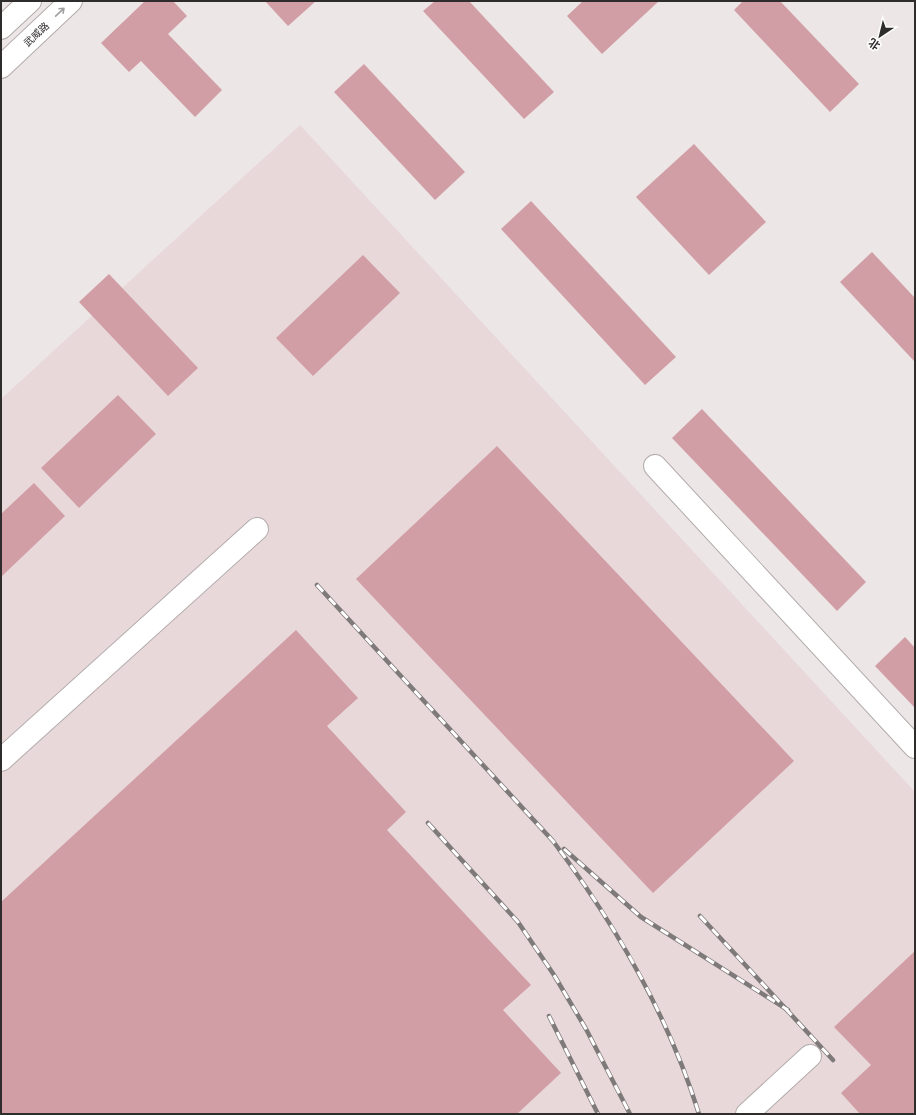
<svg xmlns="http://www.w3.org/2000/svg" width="916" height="1115" viewBox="0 0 916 1115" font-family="'Noto Serif','Noto Sans SC',serif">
<rect width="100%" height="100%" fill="#ede6e6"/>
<polygon fill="#e8d8da" points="300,125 915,792 915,1114 1,1114 1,399"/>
<g fill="#d19ea5">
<polygon points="145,1 173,1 187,16 168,34 222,90 195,117 141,61 129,72 101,43"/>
<polygon points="265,1 316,1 288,26"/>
<polygon points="435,1 469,1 554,92 524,119 423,11"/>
<polygon points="583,1 659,1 602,54 567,16"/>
<polygon points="743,1 780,1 859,84 830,112 734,10"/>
<polygon points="364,64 465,172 435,200 334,92"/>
<polygon points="694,144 766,222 709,275 636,197"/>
<polygon points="531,201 676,357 645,385 501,229"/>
<polygon points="872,252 915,298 915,362 840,282"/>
<polygon points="363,255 400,293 313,376 276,338"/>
<polygon points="109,274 198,368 168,396 79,302"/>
<polygon points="118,395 156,434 79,508 41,468"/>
<polygon points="702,409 866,582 837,611 672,438"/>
<polygon points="497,446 794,761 653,893 356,579"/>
<polygon points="34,483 65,516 1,577 1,514"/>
<polygon points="296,630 358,698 327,726 406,812 387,830 531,985 503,1010 561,1073 517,1114 1,1114 1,902"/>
<polygon points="905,637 915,648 915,708 875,666"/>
<polygon points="915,951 915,1114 860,1114 841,1093 871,1065 834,1027"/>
</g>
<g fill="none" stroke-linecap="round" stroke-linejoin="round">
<g stroke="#b3abac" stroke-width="24">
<g id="minor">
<polyline points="655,466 915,747"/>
<polyline points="1,760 257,529"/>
<polyline points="747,1114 810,1056"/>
</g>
</g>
<g stroke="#b3abac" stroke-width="24">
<g id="major">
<polyline points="1,28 30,1"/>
<polyline points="1,67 71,1"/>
</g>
</g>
<use href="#minor" stroke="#fff" stroke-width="22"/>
<use href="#major" stroke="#fff" stroke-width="22"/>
<g stroke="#7f7a7a" stroke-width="4.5">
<g id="rail">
<path d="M317,585L553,841C615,924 668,1014 699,1114"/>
<polyline points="428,823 518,922 554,975 586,1029 630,1114"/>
<polyline points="564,849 641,917 788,1010"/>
<polyline points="700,916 833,1060"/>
<polyline points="549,1016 598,1114"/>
</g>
</g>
<use href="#rail" stroke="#fff" stroke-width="3" stroke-dasharray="9" stroke-linecap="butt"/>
</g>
<defs><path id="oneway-shaft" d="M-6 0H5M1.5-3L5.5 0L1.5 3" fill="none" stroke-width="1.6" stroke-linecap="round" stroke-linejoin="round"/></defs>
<use stroke="#a1a0a0" href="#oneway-shaft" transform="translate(60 12) rotate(-43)"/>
<g text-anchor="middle" stroke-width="3" stroke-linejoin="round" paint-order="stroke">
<g font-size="10" fill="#2f2c2c" stroke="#fff">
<text transform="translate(36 34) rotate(-43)" y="4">武威路</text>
</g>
</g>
<rect width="916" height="1115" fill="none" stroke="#2f2c2c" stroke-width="4"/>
<g transform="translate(880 36) rotate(215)" stroke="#ffffff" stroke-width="3" paint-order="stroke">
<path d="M0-3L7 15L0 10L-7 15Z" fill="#2f2c2c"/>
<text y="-6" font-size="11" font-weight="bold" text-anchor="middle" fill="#2f2c2c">北</text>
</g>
</svg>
